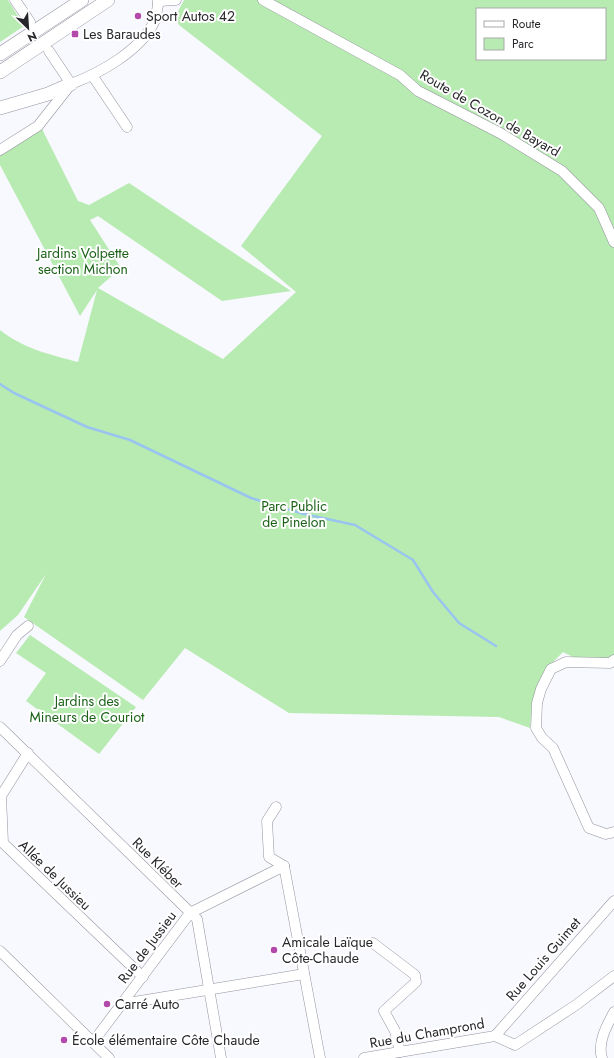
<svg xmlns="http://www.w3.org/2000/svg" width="614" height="1058" viewBox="0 0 614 1058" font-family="Jost,sans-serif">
<rect width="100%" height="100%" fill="#f8f8ff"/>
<g fill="#b7ebb1" fill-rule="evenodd">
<polygon points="0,0 8,0 24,26 0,42"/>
<path d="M184,0H614V655L609,659L573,657L563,652L548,667L532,704L530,728L499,717L289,713L185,648L143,700L24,617L46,574L18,615L0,631V330C22,348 51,355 78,362L97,290L80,316L0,165V153L41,127L78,201L89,205L129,183L291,291L222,301L98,216L90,220L121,268L98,288L223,359L296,292L241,246L322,136L179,25L175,17ZM477,9H605V59H477Z"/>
<polygon points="30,635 136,707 99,754 26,701 46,673 16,653"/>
</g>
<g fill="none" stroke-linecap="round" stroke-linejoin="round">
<polyline stroke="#9ac4f0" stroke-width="2.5" points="0,384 14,393 87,427 130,440 251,498 304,514 355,525 413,560 433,592 459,623 496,646"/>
<g stroke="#93939e" stroke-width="11">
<g id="minor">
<polyline points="15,0 30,22"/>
<polyline points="263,0 400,75 418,91 500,133 562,171 599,208 614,242"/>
<polyline points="49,51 71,84"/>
<polyline points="92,75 127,127"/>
<path d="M71,84C100,73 140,51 154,22C157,16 157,7 159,1L176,0"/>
<polyline points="0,150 38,126 71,84"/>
<polyline points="614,660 610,663 566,662 551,669 541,689 537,703 536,728 542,738 553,748 589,828 606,834 614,832"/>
<polyline points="0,661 17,635 28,626"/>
<polyline points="0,727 197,919 221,1058"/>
<polyline points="28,753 1,796 3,843 143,977"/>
<polyline points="276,807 267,821 269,857 284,866"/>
<polyline points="284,866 320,1058"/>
<polyline points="373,943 415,975 416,982 384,1011 395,1031 400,1052"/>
<polyline points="0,951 109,1058"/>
<polyline points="122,1004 304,974"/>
<polyline points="495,1036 614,901"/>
<polyline points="495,1036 515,1045 576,1005 614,976"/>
<polyline points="93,1042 190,913 284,866"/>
<polyline points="364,1058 495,1036"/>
<path d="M602,1058C597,1043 607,1025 614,1012"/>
</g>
</g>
<g stroke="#93939e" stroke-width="14">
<g id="major">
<polyline points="159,1 159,0"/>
<polyline points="0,54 82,0"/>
<polyline points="0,72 108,0"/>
<polyline points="0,108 48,94 71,84"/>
</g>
</g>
<use href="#minor" stroke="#fff" stroke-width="10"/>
<use href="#major" stroke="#fff" stroke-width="13"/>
</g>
<g fill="#b249ab" stroke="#fff" stroke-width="1.5">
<circle cx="138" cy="16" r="4"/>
<rect x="71" y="30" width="8" height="8" rx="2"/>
<circle cx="274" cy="950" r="4"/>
<circle cx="107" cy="1004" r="4"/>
<circle cx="64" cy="1040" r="4"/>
</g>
<g text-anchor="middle" stroke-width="4" stroke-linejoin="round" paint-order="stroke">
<g font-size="14" fill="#27272b" stroke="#fff" text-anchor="start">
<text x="146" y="21">Sport Autos 42</text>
<text x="83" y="39">Les Baraudes</text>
<text x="282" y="947">Amicale Laïque<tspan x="282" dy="16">Côte-Chaude</tspan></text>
<text x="115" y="1009">Carré Auto</text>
<text x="72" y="1045">École élémentaire Côte Chaude</text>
</g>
<g font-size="14" fill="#27272b" stroke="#fff">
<text transform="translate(490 113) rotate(30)" y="5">Route de Cozon de Bayard</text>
<text transform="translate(158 863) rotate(45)" y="5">Rue Kléber</text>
<text transform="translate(55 875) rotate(44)" y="5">Allée de Jussieu</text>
<text transform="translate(147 947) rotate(-53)" y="5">Rue de Jussieu</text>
<text transform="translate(543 959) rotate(-49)" y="5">Rue Louis Guimet</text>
<text transform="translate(427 1033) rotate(-10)" y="5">Rue du Champrond</text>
</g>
<g font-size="14" fill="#1b6118" stroke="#fff">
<text x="83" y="258">Jardins Volpette<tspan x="83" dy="16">section Michon</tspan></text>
<text x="294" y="511">Parc Public<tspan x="294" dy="16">de Pinelon</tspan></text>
<text x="87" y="706">Jardins des<tspan x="87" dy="16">Mineurs de Couriot</tspan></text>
</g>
</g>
<rect x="476" y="8" width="130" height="52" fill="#ffffff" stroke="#a9a9aa"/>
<rect x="484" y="21" width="20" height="6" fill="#ffffff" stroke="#a9a9aa"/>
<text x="512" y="28" font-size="12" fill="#27272b">Route</text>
<rect x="484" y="38" width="20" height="12" fill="#b7ebb1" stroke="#a9a9aa"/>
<text x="512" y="48" font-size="12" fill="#27272b">Parc</text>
<g transform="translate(28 28) rotate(155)" stroke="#ffffff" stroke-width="3" paint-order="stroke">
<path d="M0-3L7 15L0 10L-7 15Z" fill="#27272b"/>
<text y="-6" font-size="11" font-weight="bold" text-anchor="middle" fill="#27272b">N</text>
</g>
</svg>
